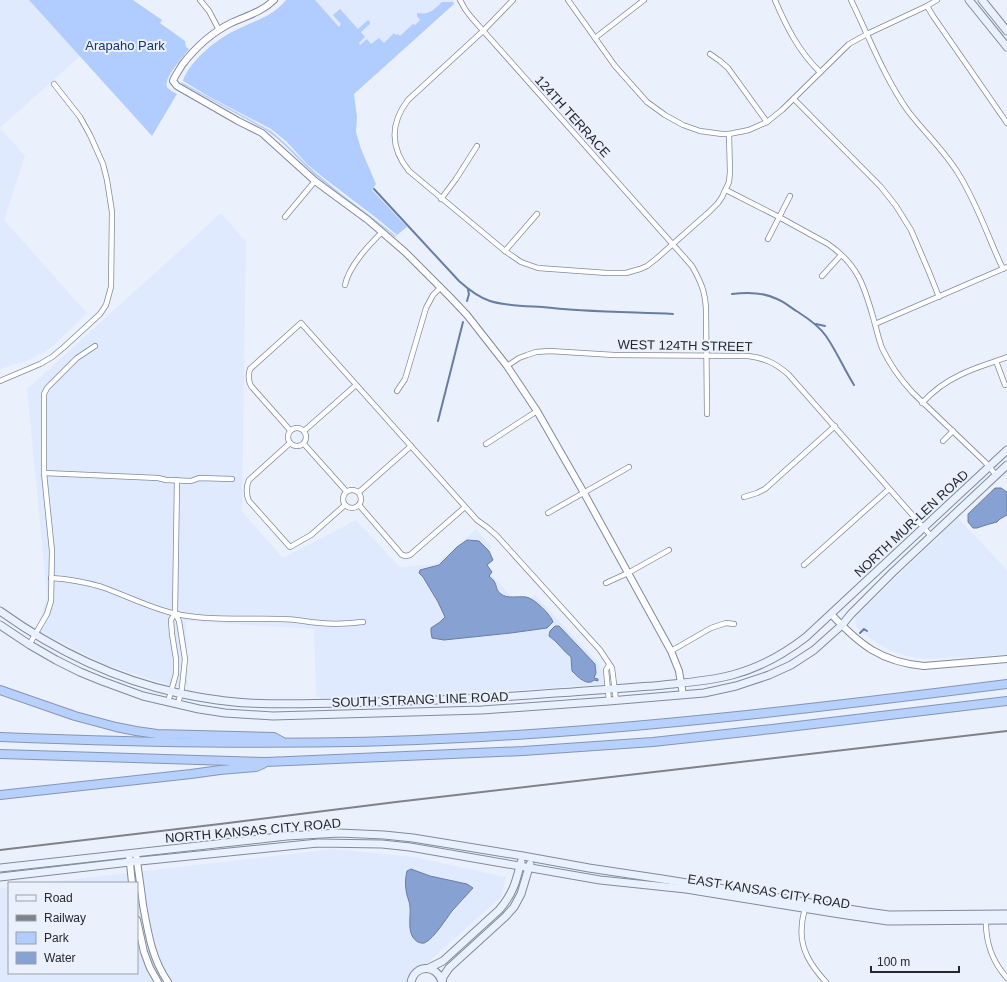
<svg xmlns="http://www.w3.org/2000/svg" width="1007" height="982" viewBox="0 0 1007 982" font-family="Arial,sans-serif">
<rect width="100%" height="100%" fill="#ebf1fc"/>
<g fill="#e0eafe">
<polygon points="0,0 29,0 80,56 0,128"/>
<polygon points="287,0 453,0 455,3 328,117 258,21 271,14 282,5"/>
<polygon points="0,128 25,156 4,220 87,313 53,346 43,353 29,360 6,367 0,370"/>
<polygon points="221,213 246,242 242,511 283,558 356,520 400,567 436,564 476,529 492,547 478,560 521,607 535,595 598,662 609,684 481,693 322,699 316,696 314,629 186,621 188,685 182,688 172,686 106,665 37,630 47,596 27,389"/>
<polygon points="958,518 1007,570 1007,655 926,659 910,657 888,650 874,641 856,627 855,618 857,615"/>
<polygon points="334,849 414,857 506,877 501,897 406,982 0,982 0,888 9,887 9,973 137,973 137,883 42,883"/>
</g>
<g fill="#b1ccfe">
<path d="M29,0H133L162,20L160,23L185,41L186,47L189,49C184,56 163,78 167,87C169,90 174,92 177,94L152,136Z"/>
<path d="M286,0H315L339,27L341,24L333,15L340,9L358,29L368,20L370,22V24L361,32L365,37L359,43L360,45L367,39L371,44L379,38L384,43L394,33L396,35L398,34L400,36L413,24L415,25L420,20L417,16V13C431,15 433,10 442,2H453L454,4L354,94L357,117L356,132L361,149L376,184L372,190L407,227L397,235L379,220L324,178L307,164L286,141L271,129L208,96L183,81C185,73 191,66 196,60C207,48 221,37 236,30C255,20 271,18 286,0Z"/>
<path d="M181,82L271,131C290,146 304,164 323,179C346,199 372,216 396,236L395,237C369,216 342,197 316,176C299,161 285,143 266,130L182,84Z"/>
</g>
<g fill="#86a1d2" stroke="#697da1">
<polygon points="995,488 1001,488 1007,492 1007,515 1000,519 997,522 986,525 977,528 973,528 968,522 968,514"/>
<path d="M467,540L479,541L489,551L493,560L487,565L492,572L489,576C491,578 494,580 495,583C497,587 496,590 501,594C507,599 518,596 526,597C534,598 551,615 553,622L547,628L511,633L444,640L432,638L431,632V628L440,622L445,617L438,602L423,577L419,573L420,570L439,565L457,547Z"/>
<path d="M555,626H559L595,664L596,673L594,678L598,679V681L594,680C587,687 577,676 572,671L571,657C563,651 558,642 549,636L550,631Z"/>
<path d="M411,869L430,876L467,884L473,888C466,896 459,903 452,911C446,919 434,938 426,942C424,944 420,943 418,942C406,935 411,918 410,907C410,903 408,899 407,895C405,887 405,879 407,871Z"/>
</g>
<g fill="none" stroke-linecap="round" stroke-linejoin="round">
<g stroke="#697da1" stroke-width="2">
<path d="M374,189L459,281C469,290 478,297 490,301C506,306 524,306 542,307C585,312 629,312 673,314"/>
<path d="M732,294C747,292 763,292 777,299C785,302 791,308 798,312C809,319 819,326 826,336C837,352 844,369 854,385"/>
<polyline points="467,301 469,294 468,290"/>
<polyline points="816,324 825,326"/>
<polyline points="438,421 463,322"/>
<polyline points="860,633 864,629 867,631"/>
</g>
<g stroke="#818a9a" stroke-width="6">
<g id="minor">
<polyline points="200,0 209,11 219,30"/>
<path d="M460,0L465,9L471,17L692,266C701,282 705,291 706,309L707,414"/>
<path d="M513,0L483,31L408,100C390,123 390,148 409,171L505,251L521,262L538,268L607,273H626L640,269L647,266L656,259L709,212L718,203L722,197L729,182L730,172L729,134"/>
<polyline points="568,0 615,66 647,102 665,115 683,125 700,131 722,134 729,134 749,130 767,122 782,110 849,44 867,34 927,6 937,0"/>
<path d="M775,0C786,26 799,52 820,72"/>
<path d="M851,0C869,37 884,77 908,111C924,132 944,150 958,173C977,203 988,237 1003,269"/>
<polyline points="927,6 933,16 1007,123"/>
<polyline points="595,38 644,0"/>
<polyline points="710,54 720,61 728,68 767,122"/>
<polyline points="794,99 881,187 896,206 911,230 929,272 939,297"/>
<path d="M726,190L779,217L828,244C860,266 865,289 875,324C877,332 879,340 882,348C890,365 900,379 913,393L985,462L996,475"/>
<polyline points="441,199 456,179 477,146"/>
<polyline points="285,217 315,181"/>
<polyline points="768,239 790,196"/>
<polyline points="505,251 537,214"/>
<polyline points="822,276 841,255"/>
<path d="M345,285C349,266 368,246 382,232"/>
<polyline points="875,324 1007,267"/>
<polyline points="996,361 1005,385"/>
<path d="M507,366L519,358L527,355L536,352L550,351L614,355L748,356C765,358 775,363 788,374L931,536"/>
<polyline points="0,381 40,364 52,357 63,348 100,314 106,305 111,287 112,212 107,180 103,164 90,135 80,117 54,84"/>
<polyline points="397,391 405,379 408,369 426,308 433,295 441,287"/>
<path d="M922,403C933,391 945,382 960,375C975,367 992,363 1007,357"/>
<circle cx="297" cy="437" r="9"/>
<path d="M290,430L251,386C248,380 248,375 250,369L301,323L477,520L488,528L497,536L600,650L612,668L616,700"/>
<polyline points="304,431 356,385"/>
<polyline points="943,441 953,431"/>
<path d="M290,443L249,480C246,486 246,495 249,501L290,547L311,535L345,505"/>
<polyline points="304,444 346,491"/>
<polyline points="486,444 537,411"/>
<polyline points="44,473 158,478 166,480 191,481 199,478 232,479"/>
<polyline points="177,480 175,613 179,621 185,659 182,688 178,704"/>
<circle cx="352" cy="499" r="9"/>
<polyline points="359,492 411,446"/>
<polyline points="744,497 757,493 765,489 835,426"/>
<polyline points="359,505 402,555 406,556 410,555 465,507"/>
<polyline points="548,513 629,467"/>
<polyline points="804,565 889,489"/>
<path d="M51,578C69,579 85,582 102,587C127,596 150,608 176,614C211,621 246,618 282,619C295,619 308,622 321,623C335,625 349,623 363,622"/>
<polyline points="606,583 628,573 669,550"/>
<polyline points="29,645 47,614 51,601 52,551 44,473 44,394 47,388 77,358 95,346"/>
<polyline points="671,651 711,628 726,623 734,624"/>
<polyline points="609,665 606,670 609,701"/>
<polyline points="168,702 176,674 176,659 172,634 171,620 175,613"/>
<path d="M806,906C804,912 802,918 802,925C799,948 811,966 826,982"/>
<path d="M986,917C985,941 991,960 1007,978"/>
</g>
</g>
<g stroke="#818a9a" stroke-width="8">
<g id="tertiary">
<path d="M274,0C262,12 246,16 231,23C211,33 195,48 182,65C179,71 175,75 173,81L177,86L238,121L262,133L315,181L368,220L405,252L450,297L467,315L507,366L537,411L584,493L671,651L679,671L683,695"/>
<path d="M831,614C860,645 881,662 924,666L1007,659"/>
<path d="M136,853C138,870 141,888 143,905C148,933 152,959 168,982"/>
<polyline points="129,854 132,883"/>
<polyline points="137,920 144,952 150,968 158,982"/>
</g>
</g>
<g stroke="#818a9a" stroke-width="9">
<g id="secondary">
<polyline points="969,0 1007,47"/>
<polyline points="982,0 1007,31"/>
<path d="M0,611C53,649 114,679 178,693C202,698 225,702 249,703C291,705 333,703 375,702C410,701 445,700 481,698C506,697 531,695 556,693C588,691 620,688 653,686C679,683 706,682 732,675C759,668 784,654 806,637L1007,450"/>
<polyline points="0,625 30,645 56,660 80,672 102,681 143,696 199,709 225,713 273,716 482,710 609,701 704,693 736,686 769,675 791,665 814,650 842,625 851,614 893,572 1007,465"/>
<polyline points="0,868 287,836 339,833 384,835 413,838 523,856 589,868 662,879 867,912 889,915 1007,914"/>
<polyline points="0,877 130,862 318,843 382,844 410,847 600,880 686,889 840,914 888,921 1007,920"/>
<path d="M429,968L443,961L499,910C513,894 516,882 521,862"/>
<path d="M411,982C415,964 437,964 442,982"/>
<polyline points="442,982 443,977 449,968 505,917 514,907 521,894 530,864"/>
</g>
</g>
<g stroke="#8495b4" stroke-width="10">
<g id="motorway">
<polyline points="0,690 75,716 116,727 136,731 157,734 274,737 283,742"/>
<path d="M0,737C154,743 308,746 462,738C644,729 826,707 1007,684"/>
<polyline points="0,754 266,762 523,751 653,742 772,729 1007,701"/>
<polyline points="0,795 191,774 220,770 256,767 263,764"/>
</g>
</g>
<use href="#minor" stroke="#fff" stroke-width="4.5"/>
<use href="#tertiary" stroke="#fff" stroke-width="6"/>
<use href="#secondary" stroke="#eaf1fe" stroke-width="7"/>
<use href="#motorway" stroke="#b8d0fc" stroke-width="8"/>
<polyline stroke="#7e838b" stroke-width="2" points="0,850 220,824 396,802 1007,731"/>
</g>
<g text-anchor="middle" stroke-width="4" stroke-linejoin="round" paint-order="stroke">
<g font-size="13" fill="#16346f" stroke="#ebf1fc">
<text x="125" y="50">Arapaho Park</text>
</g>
<g font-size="13" fill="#24282e" stroke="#ebf1fc">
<text transform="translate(573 116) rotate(48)" y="5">124TH TERRACE</text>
<text transform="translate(685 345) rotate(1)" y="5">WEST 124TH STREET</text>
<text transform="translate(911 523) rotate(-43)" y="5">NORTH MUR-LEN ROAD</text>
<text transform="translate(420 699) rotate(-2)" y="5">SOUTH STRANG LINE ROAD</text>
<text transform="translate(253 830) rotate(-5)" y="5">NORTH KANSAS CITY ROAD</text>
<text transform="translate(769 891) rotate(9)" y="5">EAST KANSAS CITY ROAD</text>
</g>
</g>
<rect x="8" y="882" width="130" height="92" fill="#ebf1fc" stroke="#9ba1aa"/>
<rect x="16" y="895" width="20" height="6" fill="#eaf1fe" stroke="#9ba1aa"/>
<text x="44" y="902" font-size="12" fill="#24282e">Road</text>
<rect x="16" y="915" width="20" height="6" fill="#7e838b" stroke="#9ba1aa"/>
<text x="44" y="922" font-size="12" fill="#24282e">Railway</text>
<rect x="16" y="932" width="20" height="12" fill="#b1ccfe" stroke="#9ba1aa"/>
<text x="44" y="942" font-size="12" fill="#24282e">Park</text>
<rect x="16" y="952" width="20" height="12" fill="#86a1d2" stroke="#9ba1aa"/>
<text x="44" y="962" font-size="12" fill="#24282e">Water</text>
<path d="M871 966v6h88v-6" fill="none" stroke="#24282e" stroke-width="2"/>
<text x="877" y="966" font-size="12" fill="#24282e" stroke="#ebf1fc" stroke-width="3" paint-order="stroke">100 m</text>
</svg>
